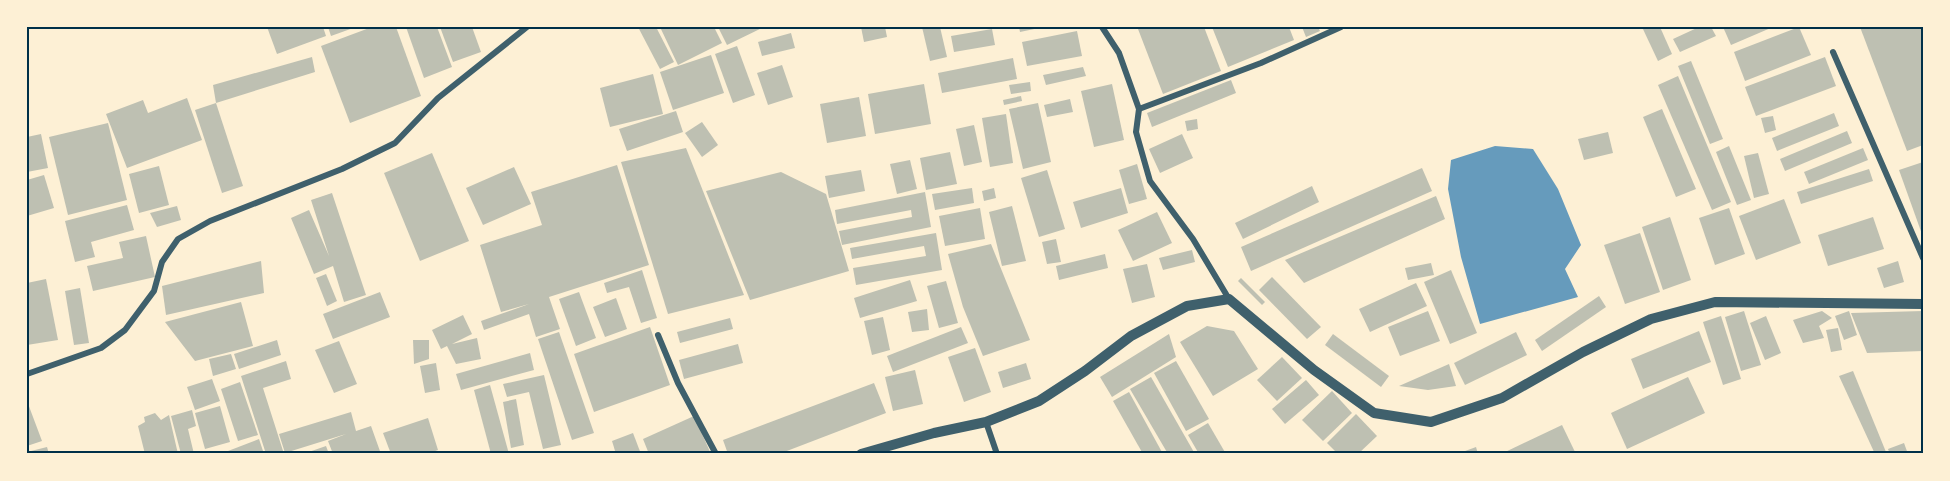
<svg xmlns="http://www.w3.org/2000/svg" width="1950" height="481" viewBox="0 0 1950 481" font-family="Roboto,sans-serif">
<rect width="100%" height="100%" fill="#fdf0d5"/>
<polygon fill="#669bbc" points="1495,146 1533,149 1558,189 1581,245 1565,269 1578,297 1480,324 1461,257 1448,189 1451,160"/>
<g fill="#bec0b2">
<polygon points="267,27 323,27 326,36 277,54"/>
<polygon points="328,27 356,27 331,36"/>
<polygon points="372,27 396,27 421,96 350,123 321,46"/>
<polygon points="406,27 437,27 452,67 424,78"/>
<polygon points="440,27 472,27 481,52 453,62"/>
<polygon points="638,27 656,27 674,62 660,69"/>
<polygon points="660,27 714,27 722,43 678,65"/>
<polygon points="718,27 764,27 727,45"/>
<polygon points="861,27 885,27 887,37 864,42"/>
<polygon points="922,27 940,27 947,57 930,61"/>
<polygon points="1019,27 1039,27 1039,28 1020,32"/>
<polygon points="1142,27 1204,27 1221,71 1163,94 1138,29"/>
<polygon points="1212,27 1289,27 1294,40 1228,67"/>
<polygon points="1302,27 1318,27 1320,31 1306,37"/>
<polygon points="1642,27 1660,27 1672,54 1658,61"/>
<polygon points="1699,27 1711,27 1716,36 1680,52 1673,39"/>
<polygon points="1723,27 1773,27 1731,45"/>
<polygon points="1799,27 1811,55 1745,81 1734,52"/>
<polygon points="1860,27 1923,27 1923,145 1907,151"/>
<polygon points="992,29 995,45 954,52 951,36"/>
<polygon points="1077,31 1082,56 1027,66 1022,42"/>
<polygon points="791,33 795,48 762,56 758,42"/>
<polygon points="737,46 755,95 733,103 715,54"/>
<polygon points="711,55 724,93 673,110 660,72"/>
<polygon points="312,57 315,72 216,103 213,85"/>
<polygon points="1825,57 1836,86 1756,116 1745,87"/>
<polygon points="1013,58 1017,79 942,93 938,73"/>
<polygon points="1691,61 1723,139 1710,144 1678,66"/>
<polygon points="782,65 793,97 768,105 757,73"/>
<polygon points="1083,67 1086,76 1046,85 1043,75"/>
<polygon points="653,74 663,114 610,127 600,88"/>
<polygon points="1678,76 1731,202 1712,210 1658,85"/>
<polygon points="1231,80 1236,93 1152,127 1147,113"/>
<polygon points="1030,82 1031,91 1011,94 1009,85"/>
<polygon points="924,84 931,124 875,134 868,94"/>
<polygon points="1112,84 1124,140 1094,147 1081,91"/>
<polygon points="1021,96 1022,101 1004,105 1003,100"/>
<polygon points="859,97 866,136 827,143 820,104"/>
<polygon points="187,98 202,140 127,168 106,114 143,100 148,113"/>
<polygon points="1070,99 1073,112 1047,117 1044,105"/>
<polygon points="216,103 243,186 222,193 195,110"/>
<polygon points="1038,103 1051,162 1023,169 1009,109"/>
<polygon points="1662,109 1696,189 1676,197 1643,117"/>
<polygon points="676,111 683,132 627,151 619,129"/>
<polygon points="1834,113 1839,126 1777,151 1772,138"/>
<polygon points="1006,114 1013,163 990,167 982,118"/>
<polygon points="1773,116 1776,130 1765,133 1761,118"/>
<polygon points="1197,119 1198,129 1187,131 1185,121"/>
<polygon points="702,122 718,145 702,157 685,133"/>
<polygon points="108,123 127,200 68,215 49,137"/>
<polygon points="974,125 982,162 964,166 956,129"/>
<polygon points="1847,131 1852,143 1785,171 1780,159"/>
<polygon points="1608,132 1613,153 1584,160 1578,139"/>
<polygon points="41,134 48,168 27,172 27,137"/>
<polygon points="1182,134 1193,158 1160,173 1149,149"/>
<polygon points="1729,146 1751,200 1737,205 1716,152"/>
<polygon points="686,148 744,295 668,314 621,162"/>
<polygon points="1863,148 1868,160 1809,184 1804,172"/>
<polygon points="950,152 957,184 926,190 920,158"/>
<polygon points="432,153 469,241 420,261 384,173"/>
<polygon points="1758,153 1769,194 1754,198 1744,156"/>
<polygon points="910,160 917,189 897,194 890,164"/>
<polygon points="1923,162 1923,237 1899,170"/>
<polygon points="1137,164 1147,199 1129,204 1119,170"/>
<polygon points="617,165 649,265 549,297 560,329 536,337 529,314 484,330 481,321 529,304 501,312 480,245 542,225 531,192"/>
<polygon points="159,166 169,205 139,213 129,174"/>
<polygon points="514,167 531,204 483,225 466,188"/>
<polygon points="1422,168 1432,191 1251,271 1241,247"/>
<polygon points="1869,169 1873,181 1801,204 1797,192"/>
<polygon points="861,170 865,191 829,198 825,176"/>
<polygon points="1047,170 1065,229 1039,237 1021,178"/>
<polygon points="781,172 826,194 849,271 750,300 706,191"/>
<polygon points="44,175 54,208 27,216 27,180"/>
<polygon points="1312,186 1319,202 1243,239 1235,223"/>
<polygon points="972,188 974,203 935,210 932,194"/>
<polygon points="994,188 996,198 984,201 982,191"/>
<polygon points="1121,188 1128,213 1081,228 1073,202"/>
<polygon points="925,192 931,227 842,245 839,231 912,217 911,210 837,224 835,210"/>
<polygon points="332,193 366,295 344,302 333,266 314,274 291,218 309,210 329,256 311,200"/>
<polygon points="1436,196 1445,219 1304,283 1285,260"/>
<polygon points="1784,199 1801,243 1756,260 1739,216"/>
<polygon points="127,205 134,230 91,242 95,257 75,262 65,221"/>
<polygon points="177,206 181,220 157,227 150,213"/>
<polygon points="1012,206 1026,261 1002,266 989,212"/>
<polygon points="980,208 985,239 945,246 939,216"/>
<polygon points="1729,208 1745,254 1715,265 1699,218"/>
<polygon points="1157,212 1172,243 1133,261 1118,230"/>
<polygon points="1670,217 1691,280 1663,290 1642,227"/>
<polygon points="1873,217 1884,249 1828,266 1818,235"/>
<polygon points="936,233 942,270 856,285 853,268 926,256 924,246 852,259 850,248"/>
<polygon points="1640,233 1660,292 1625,304 1604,245"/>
<polygon points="146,236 155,277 93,291 87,266 123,258 119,242"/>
<polygon points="1056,239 1061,262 1047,264 1042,242"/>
<polygon points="991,244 1030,340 983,356 963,307 948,254"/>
<polygon points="1192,250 1195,262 1163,270 1159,258"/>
<polygon points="1105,254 1108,268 1059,280 1056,266"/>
<polygon points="261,261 264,293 166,315 162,286"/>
<polygon points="1898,261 1904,282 1884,288 1877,268"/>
<polygon points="1431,263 1434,275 1408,280 1405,268"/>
<polygon points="1147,264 1155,297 1132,303 1123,269"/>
<polygon points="642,270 657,318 641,323 629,287 607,293 604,283"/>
<polygon points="1451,270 1477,333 1450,344 1424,282"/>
<polygon points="326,274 337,301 327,306 316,278"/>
<polygon points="1272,277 1321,327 1307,339 1259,290"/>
<polygon points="1241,278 1265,302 1262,305 1238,281"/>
<polygon points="46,279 58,340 27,345 27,283"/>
<polygon points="910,280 917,301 860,318 854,298"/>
<polygon points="946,281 958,323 939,328 927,286"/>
<polygon points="1416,283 1427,306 1370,332 1359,309"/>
<polygon points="80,288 89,343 74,345 65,291"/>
<polygon points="380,292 390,317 333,339 323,314"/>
<polygon points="579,292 596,338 576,346 559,299"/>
<polygon points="1599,296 1606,307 1542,351 1535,340"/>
<polygon points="616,298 627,329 605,337 593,307"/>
<polygon points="241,302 253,346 195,361 165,322"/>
<polygon points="927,309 929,330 912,332 908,312"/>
<polygon points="1428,311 1440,341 1400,356 1388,327"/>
<polygon points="1744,311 1761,365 1741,371 1725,317"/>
<polygon points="1822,311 1832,318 1819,326 1824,338 1803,343 1793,320"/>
<polygon points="1849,311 1857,335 1844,340 1835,316"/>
<polygon points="1923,311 1923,351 1867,353 1851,313"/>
<polygon points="463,315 472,334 452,344 477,338 481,359 456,364 447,346 441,349 432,330"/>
<polygon points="1721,316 1741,379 1723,385 1703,322"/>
<polygon points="1766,316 1781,353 1765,360 1750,323"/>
<polygon points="883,317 890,350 872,355 864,321"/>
<polygon points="730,318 733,329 680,343 677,332"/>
<polygon points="1207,326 1234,331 1258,369 1213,396 1180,342"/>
<polygon points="650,327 670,385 594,412 574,354"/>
<polygon points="961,327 968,343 893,372 887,356"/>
<polygon points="1838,328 1842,350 1831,352 1826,330"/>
<polygon points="1699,331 1711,362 1643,389 1631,359"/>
<polygon points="559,332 594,433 572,440 538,339"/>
<polygon points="1516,332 1527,355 1465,385 1454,363"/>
<polygon points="1169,334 1176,357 1112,397 1100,377"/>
<polygon points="1333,334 1389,376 1381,387 1325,345"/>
<polygon points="277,340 281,355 239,369 234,354"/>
<polygon points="413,340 429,340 429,359 414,364"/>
<polygon points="339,341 357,384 334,393 315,350"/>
<polygon points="738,344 743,363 684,379 679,360"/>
<polygon points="975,348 991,392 964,402 948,357"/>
<polygon points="530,353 534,370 461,390 456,374"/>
<polygon points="231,354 236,369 213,376 209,359"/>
<polygon points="1282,357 1302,378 1277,401 1257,380"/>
<polygon points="286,361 291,379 263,388 284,454 266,454 241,376"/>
<polygon points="1176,361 1209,419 1186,431 1154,373"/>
<polygon points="436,363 440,390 425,393 420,366"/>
<polygon points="1026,363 1031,379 1003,388 998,372"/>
<polygon points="1449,364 1456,386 1428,390 1399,386"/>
<polygon points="915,370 923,404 893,411 885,377"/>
<polygon points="1853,371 1886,452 1875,454 1839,376"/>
<polygon points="544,375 561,445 543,449 529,392 507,397 503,384"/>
<polygon points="1151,377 1195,454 1168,454 1130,389"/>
<polygon points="1688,377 1705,413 1627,449 1611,413"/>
<polygon points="212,379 220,401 195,410 187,387"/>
<polygon points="1306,380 1319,395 1285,424 1272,409"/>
<polygon points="240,382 258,435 238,441 221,389"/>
<polygon points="874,383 886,413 779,454 728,454 723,440"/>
<polygon points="490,385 509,454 491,454 474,390"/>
<polygon points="1332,391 1352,413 1323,441 1302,420"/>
<polygon points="1129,392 1163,454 1143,454 1113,401"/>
<polygon points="516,399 524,445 511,448 503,402"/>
<polygon points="27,401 42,441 27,446"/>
<polygon points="220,406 230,442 205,449 195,413"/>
<polygon points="192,410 196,426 188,429 194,454 181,454 171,416"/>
<polygon points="351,412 356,431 371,426 381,454 333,454 328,441 346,434 285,453 279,434"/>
<polygon points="155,413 161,420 169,415 178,454 145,454 138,426 145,422 144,417"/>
<polygon points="1356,414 1377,436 1358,454 1338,454 1327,443"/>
<polygon points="694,416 711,454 649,454 643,439"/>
<polygon points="428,418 438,450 427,454 391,454 383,433"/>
<polygon points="1208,423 1226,454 1199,454 1188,435"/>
<polygon points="1562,425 1576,454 1501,454"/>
<polygon points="633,433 641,454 616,454 612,441"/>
<polygon points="259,439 264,454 229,454 228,451"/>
<polygon points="1904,443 1908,454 1890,454 1888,449"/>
<polygon points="326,446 329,454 303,454"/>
<polygon points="47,447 49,454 27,454 27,452"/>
<polygon points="1476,447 1478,454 1457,454"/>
</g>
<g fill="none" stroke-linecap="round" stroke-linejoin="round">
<g stroke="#3f606c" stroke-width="6">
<polyline points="1102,27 1119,53 1139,109 1136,132 1150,181 1193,239 1229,299"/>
<polyline points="1833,52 1923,258"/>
<polyline points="1139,109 1261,63 1341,27"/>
<polyline points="658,335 678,383 716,454"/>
<polyline points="27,374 101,348 125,330 154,291 162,262 178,239 210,221 342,169 395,143 438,98 527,27"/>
<polyline points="986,422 997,454"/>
</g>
<polyline stroke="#3f606c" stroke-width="10" points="861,454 934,433 986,422 1039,401 1085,371 1131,336 1187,306 1229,299 1314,370 1374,413 1431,422 1502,398 1583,352 1651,319 1715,302 1923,304"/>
</g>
<rect width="1950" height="481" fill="none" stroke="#fdf0d5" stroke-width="57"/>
<rect x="28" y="28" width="1894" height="424" fill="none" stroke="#003049" stroke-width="2"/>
</svg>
